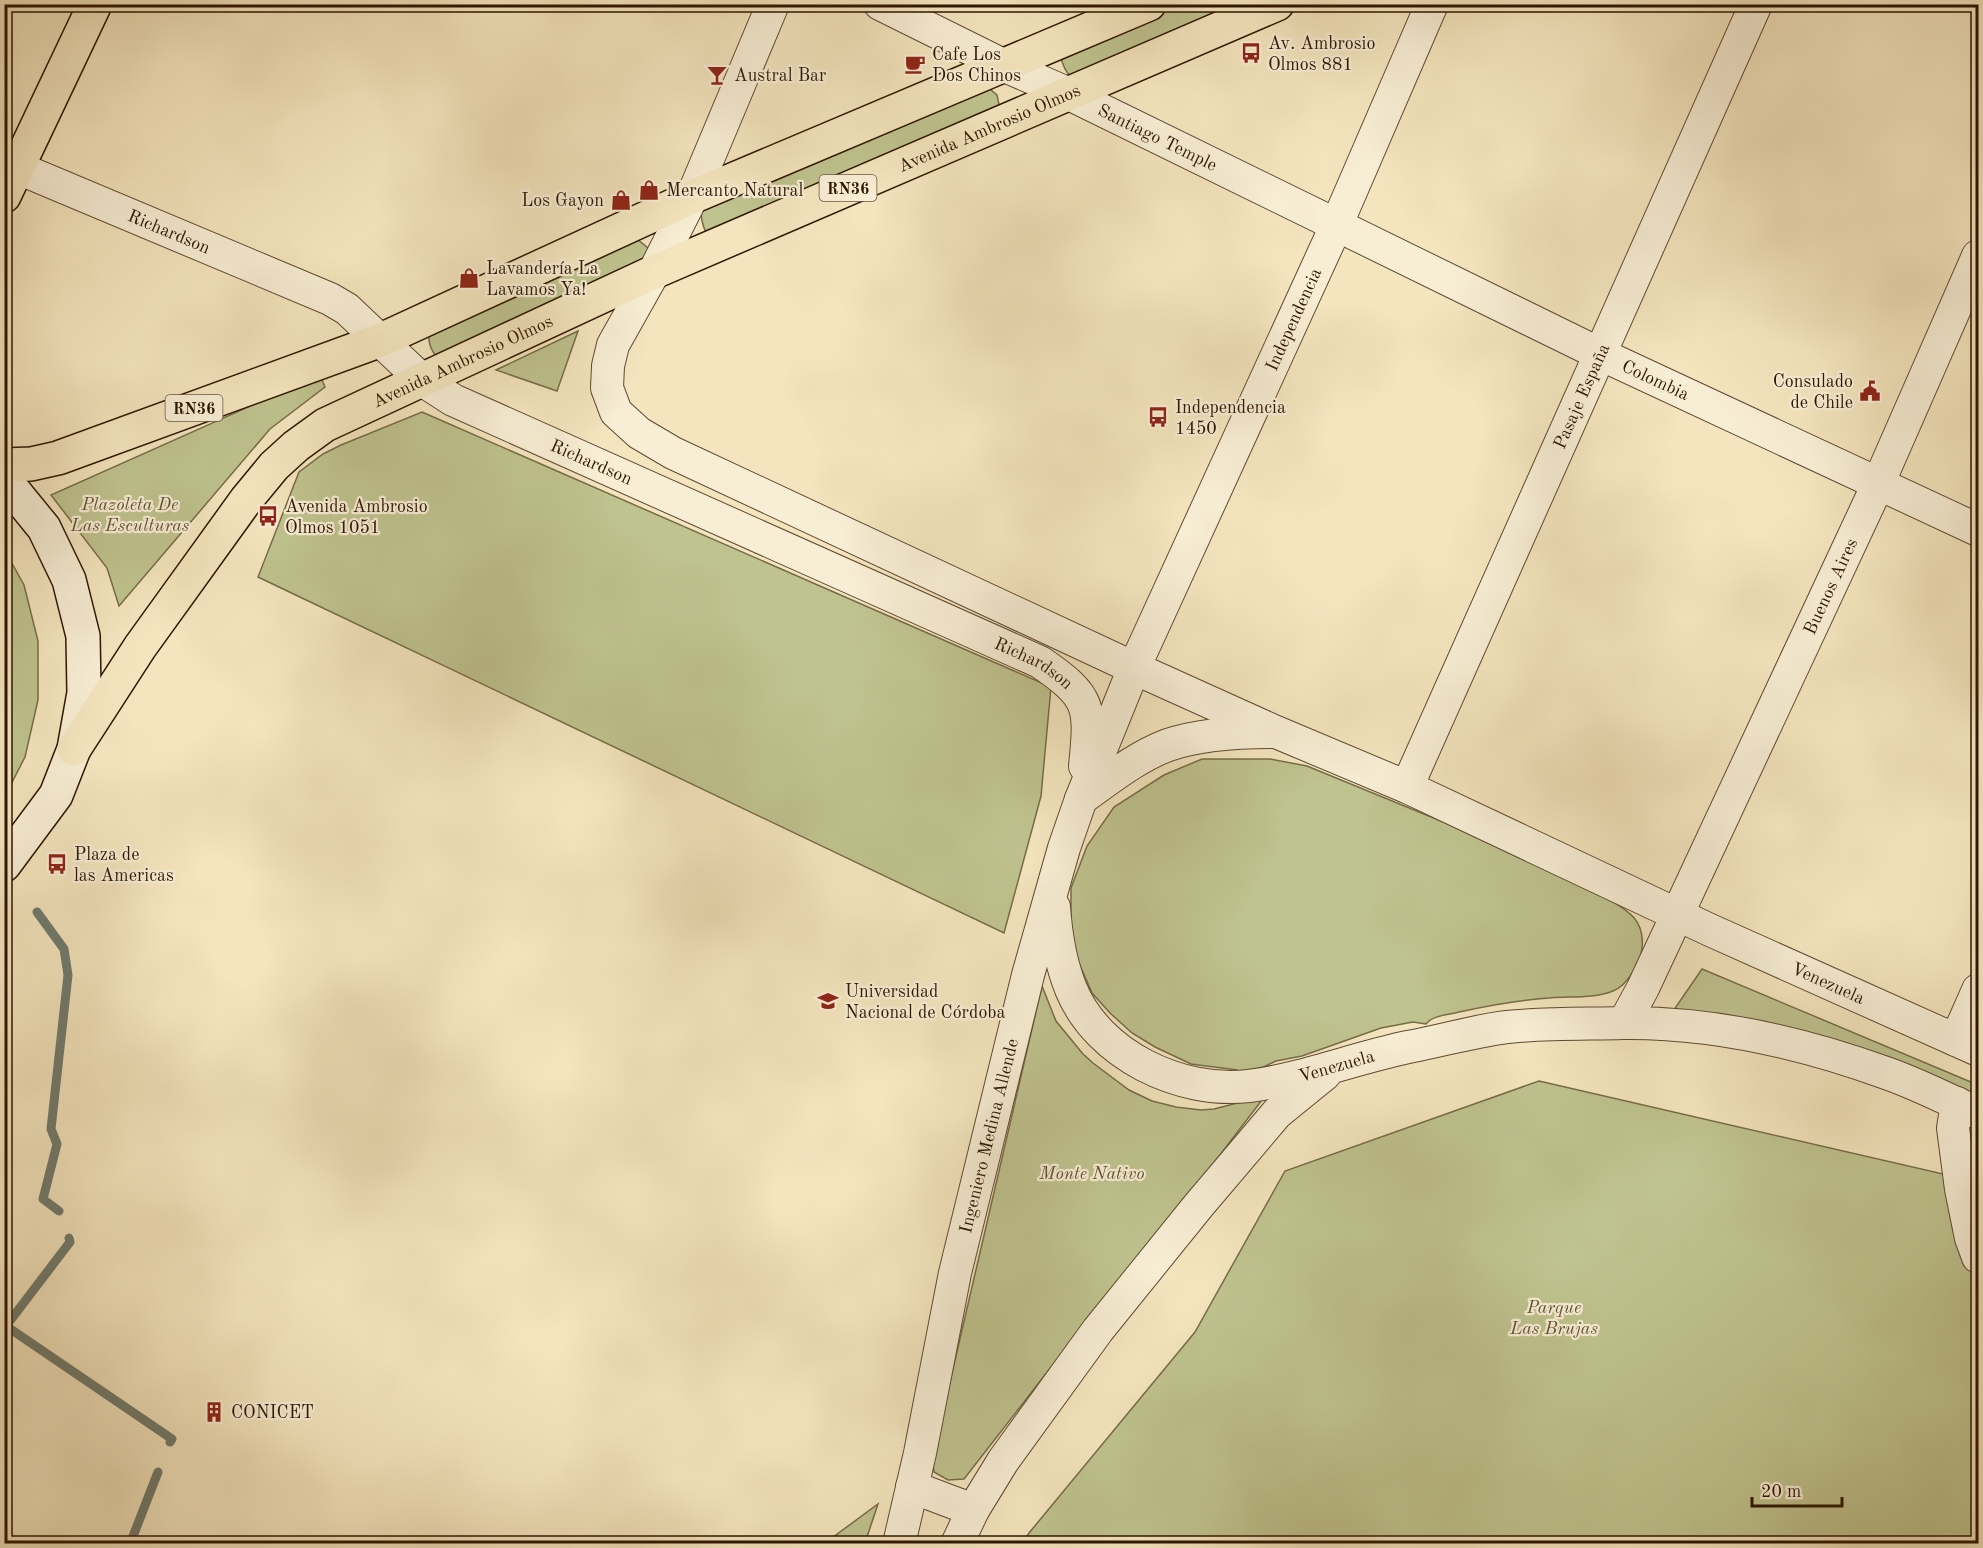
<svg xmlns="http://www.w3.org/2000/svg" width="1983" height="1548" viewBox="0 0 1983 1548" font-family="'Old Standard TT',serif">
<rect width="100%" height="100%" fill="#f4e5be"/>
<filter id="stains"><feTurbulence type="fractalNoise" baseFrequency=".00333" numOctaves="4"/><feColorMatrix values="0 0 0 0 .2 0 0 0 0 .09 0 0 0 0 .02 0 0 0 .5 -.17"/></filter>
<radialGradient id="worn" r=".72"><stop offset=".6" stop-color="#630" stop-opacity="0"/><stop offset="1" stop-color="#630" stop-opacity=".3"/></radialGradient>
<g fill="#bfc38f" stroke="#766c48" stroke-width="1.5">
<polygon points="1162,5 1246,5 1071,78 1065,69 1061,59"/>
<path d="M986,86L997,95L1000,109L711,241C704,231 701,223 701,211Z"/>
<path d="M637,239L648,248L651,262L438,359C430,349 428,342 429,330Z"/>
<polygon points="578,331 557,391 496,370"/>
<polygon points="320,375 325,387 270,429 119,606 107,568 51,495"/>
<polygon points="422,412 1051,687 1041,796 1004,933 258,577 299,472 323,454 341,445"/>
<polygon points="4,549 24,585 38,641 38,700 25,757 5,796"/>
<path d="M1202,759H1270L1307,766L1441,821L1605,897C1627,910 1645,919 1642,948C1641,962 1627,986 1613,991C1593,999 1570,996 1549,998C1521,1000 1487,1006 1459,1012C1448,1015 1433,1015 1426,1024L1413,1022L1381,1028L1302,1056L1276,1061L1241,1078L1237,1070L1191,1064L1155,1047L1132,1033L1110,1013L1092,993L1078,961L1071,935V888L1087,846L1114,807L1164,775Z"/>
<polygon points="1702,969 1978,1085 1978,1106 1669,1017"/>
<polygon points="1042,986 1056,1021 1083,1054 1093,1063 1129,1090 1152,1101 1176,1107 1201,1110 1214,1109 1265,1096 1162,1231 1094,1312 964,1479 948,1480 934,1472 932,1459"/>
<polygon points="1539,1081 1978,1182 1978,1543 1022,1544 1029,1533 1195,1332 1285,1171"/>
<polygon points="878,1504 865,1543 825,1543"/>
</g>
<g fill="none" stroke-linecap="round" stroke-linejoin="round">
<g stroke="#707b6e" stroke-width="9">
<polyline points="37,912 64,949 68,975 51,1129 57,1144 43,1199 59,1211"/>
<polyline points="69,1238 70,1242 6,1326 172,1439 170,1442"/>
<polyline points="130,1544 158,1472"/>
</g>
<g stroke="#5f4a30" stroke-width="34">
<g id="minor">
<path id="s1" d="M773,4L692,197L654,272L613,345L608,366L607,388L616,412L639,433L673,453L1134,668L1276,732L1407,787L1710,930L1978,1050"/>
<path id="s2" d="M880,4L1005,66L1067,93L1600,354L1978,530"/>
<path id="s3" d="M18,168L330,299L347,309L422,380L453,400L1040,662C1091,697 1091,706 1085,766"/>
<path id="s4" d="M1407,787L1756,4"/>
<path d="M1081,799C1108,780 1136,757 1168,745C1201,734 1236,732 1270,732"/>
<path id="s5" d="M1054,907C1056,935 1060,962 1071,989C1098,1055 1180,1094 1249,1086C1303,1079 1355,1058 1408,1047C1441,1041 1474,1031 1507,1027C1545,1023 1585,1024 1623,1023C1712,1022 1803,1043 1886,1073C1918,1084 1948,1100 1978,1113"/>
<path id="s6" d="M1624,1023L1643,988L1879,482L1978,256"/>
<polyline points="1956,1040 1978,990"/>
<polyline points="1957,1103 1953,1128 1961,1189 1971,1238 1978,1257"/>
<polyline points="912,1487 973,1510"/>
<path id="s7" d="M899,1544L920,1453L955,1273L1028,975L1064,848L1081,799L1134,668L1336,226L1432,4"/>
<polyline points="957,1544 973,1510 1003,1461 1098,1330 1199,1205 1277,1113 1325,1074"/>
</g>
</g>
<g stroke="#2d1600" stroke-width="36">
<polyline id="secondary" points="4,479 44,528 69,580 83,636 84,693 74,749 56,795 4,865"/>
</g>
<g stroke="#2d1600" stroke-width="36">
<g id="primary">
<polyline points="4,196 95,4"/>
<polyline points="4,465 31,464 58,458 381,340 692,197 1149,4"/>
<path id="s8" d="M74,749L140,647L246,500L274,466L296,446L325,425L654,272L1277,4"/>
</g>
</g>
<use href="#minor" stroke="#f8eed5" stroke-width="32"/>
<use href="#secondary" stroke="#f8eed5" stroke-width="33"/>
<use href="#primary" stroke="#f4e5be" stroke-width="33"/>
</g>
<defs>
<g id="bus-bare" transform="scale(1.62)"><path d="M-5-6H5V4H4V6H2V4H-2V6H-4V4H-5ZM-3.5-4V0h7V-4ZM-3.5 1.2v1.5H-2V1.2ZM2 1.2v1.5H3.5V1.2Z" fill="#8f2418" stroke="#f8eed5" stroke-width="2.5" paint-order="stroke"/></g>
<g id="cafe-bare" transform="scale(1.62)"><path d="M-5.5-4.5H6V0H3Q3 3.5 0 3.5H-2.5Q-5.5 3.5-5.5 0ZM3-3.2v2h1.7v-2ZM-6 4.5H4V6H-6Z" fill="#8f2418" stroke="#f8eed5" stroke-width="2.5" paint-order="stroke"/></g>
<g id="bar-bare" transform="scale(1.62)"><path d="M-6-5H6L.8 .8V4.5H3.5V6h-7V4.5H-.8V.8Z" fill="#8f2418" stroke="#f8eed5" stroke-width="2.5" paint-order="stroke"/></g>
<g id="shop-bare" transform="scale(1.62)"><path d="M-5-2.5h2.3a2.7 3.5 0 0 1 5.4 0H5L5.5 6h-11ZM-1.5-2.5h3a1.5 2.3 0 0 0-3 0Z" fill="#8f2418" stroke="#f8eed5" stroke-width="2.5" paint-order="stroke"/></g>
<g id="civic-bare" transform="scale(1.62)"><path d="M-.6-6.5H3V-4.5H.6V-3L4-1V1h2V6H-6V1h2V-1L-.6-3ZM-1.2 2.5V6h2.4V2.5Z" fill="#8f2418" stroke="#f8eed5" stroke-width="2.5" paint-order="stroke"/></g>
<g id="university-bare" transform="scale(1.62)"><path d="M0-5L7-2L0 1L-7-2ZM-4 1L0 2.5L4 1V4Q0 6-4 4Z" fill="#8f2418" stroke="#f8eed5" stroke-width="2.5" paint-order="stroke"/></g>
<g id="building-bare" transform="scale(1.62)"><path d="M-4-6H4V6H1V3H-1V6H-4ZM-2.5-4.3h1.7v1.8h-1.7ZM.8-4.3h1.7v1.8H.8ZM-2.5-1h1.7V.8h-1.7ZM.8-1h1.7V.8H.8Z" fill="#8f2418" stroke="#f8eed5" stroke-width="2.5" paint-order="stroke"/></g>
</defs>
<g fill-rule="evenodd">
<use href="#bus-bare" x="1251" y="53"/>
<use href="#cafe-bare" x="915" y="64"/>
<use href="#bar-bare" x="717" y="75"/>
<use href="#shop-bare" x="649" y="190"/>
<use href="#shop-bare" x="621" y="200"/>
<use href="#shop-bare" x="469" y="278"/>
<use href="#civic-bare" x="1870" y="391"/>
<use href="#bus-bare" x="1158" y="417"/>
<use href="#bus-bare" x="268" y="516"/>
<use href="#bus-bare" x="57" y="864"/>
<use href="#university-bare" x="828" y="1001"/>
<use href="#building-bare" x="214" y="1412"/>
</g>
<g text-anchor="middle" stroke-width="4.5" stroke-linejoin="round" paint-order="stroke">
<g fill="#f8eed5" stroke="#6a5740" stroke-width="1.5">
<rect x="819.5" y="175" width="57" height="26" rx="4.5"/>
<rect x="165.5" y="395" width="57" height="26" rx="4.5"/>
</g>
<g font-size="16" font-weight="bold" fill="#2d1600">
<text x="848" y="194">RN36</text>
<text x="194" y="414">RN36</text>
</g>
<g font-size="18" fill="#2d1600" stroke="#f8eed5" text-anchor="start">
<text x="1268" y="49">Av. Ambrosio<tspan x="1268" dy="21">Olmos 881</tspan></text>
<text x="932" y="60">Cafe Los<tspan x="932" dy="21">Dos Chinos</tspan></text>
<text x="734" y="81">Austral Bar</text>
<text x="666" y="196">Mercanto Natural</text>
<text x="604" y="206" text-anchor="end">Los Gayon</text>
<text x="486" y="274">Lavandería La<tspan x="486" dy="21">Lavamos Ya!</tspan></text>
<text x="1853" y="387" text-anchor="end">Consulado<tspan x="1853" dy="21">de Chile</tspan></text>
<text x="1175" y="413">Independencia<tspan x="1175" dy="21">1450</tspan></text>
<text x="285" y="512">Avenida Ambrosio<tspan x="285" dy="21">Olmos 1051</tspan></text>
<text x="74" y="860">Plaza de<tspan x="74" dy="21">las Americas</tspan></text>
<text x="845" y="997">Universidad<tspan x="845" dy="21">Nacional de Córdoba</tspan></text>
<text x="231" y="1418">CONICET</text>
</g>
<g font-size="18" fill="#2d1600" stroke="#f8eed5">
<text dy="6" stroke="none"><textPath href="#s8" startOffset="1140">Avenida Ambrosio Olmos</textPath></text>
<text dy="6" stroke="none"><textPath href="#s2" startOffset="308">Santiago Temple</textPath></text>
<text dy="6" stroke="none"><textPath href="#s3" startOffset="164">Richardson</textPath></text>
<text dy="6" stroke="none"><textPath href="#s7" startOffset="1292">Independencia</textPath></text>
<text dy="6" stroke="none"><textPath href="#s8" startOffset="564">Avenida Ambrosio Olmos</textPath></text>
<text dy="6" stroke="none"><textPath href="#s2" startOffset="862">Colombia</textPath></text>
<text dy="6" stroke="none"><textPath href="#s4" startOffset="428">Pasaje España</textPath></text>
<text dy="6" stroke="none"><textPath href="#s3" startOffset="650">Richardson</textPath></text>
<text dy="6" stroke="none"><textPath href="#s6" startOffset="483">Buenos Aires</textPath></text>
<text dy="6" stroke="none"><textPath href="#s3" startOffset="1136">Richardson</textPath></text>
<text dy="6" stroke="none"><textPath href="#s1" startOffset="1788">Venezuela</textPath></text>
<text dy="6" stroke="none"><textPath href="#s5" startOffset="390">Venezuela</textPath></text>
<text dy="6" stroke="none"><textPath href="#s7" startOffset="418">Ingeniero Medina Allende</textPath></text>
</g>
<g font-size="18" font-style="italic" fill="#605332" stroke="#f8eed5">
<text x="130" y="510">Plazoleta De<tspan x="130" dy="21">Las Esculturas</tspan></text>
<text x="1092" y="1179">Monte Nativo</text>
<text x="1554" y="1313">Parque<tspan x="1554" dy="21">Las Brujas</tspan></text>
</g>
</g>
<rect width="1983" height="1548" fill="none" stroke="#f4e5be" stroke-width="24"/>
<rect x="6" y="6" width="1971" height="1536" fill="none" stroke="#2d1600" stroke-width="3"/>
<rect x="12" y="12" width="1959" height="1524" fill="none" stroke="#2d1600" stroke-width="1.5"/>
<path d="M1752 1497v9h90v-9" fill="none" stroke="#2d1600" stroke-width="3"/>
<text x="1761" y="1497" font-size="18" fill="#2d1600" stroke="#f8eed5" stroke-width="4.5" paint-order="stroke">20 m</text>
<rect width="100%" height="100%" filter="url(#stains)"/>
<rect width="100%" height="100%" fill="url(#worn)"/>
</svg>
